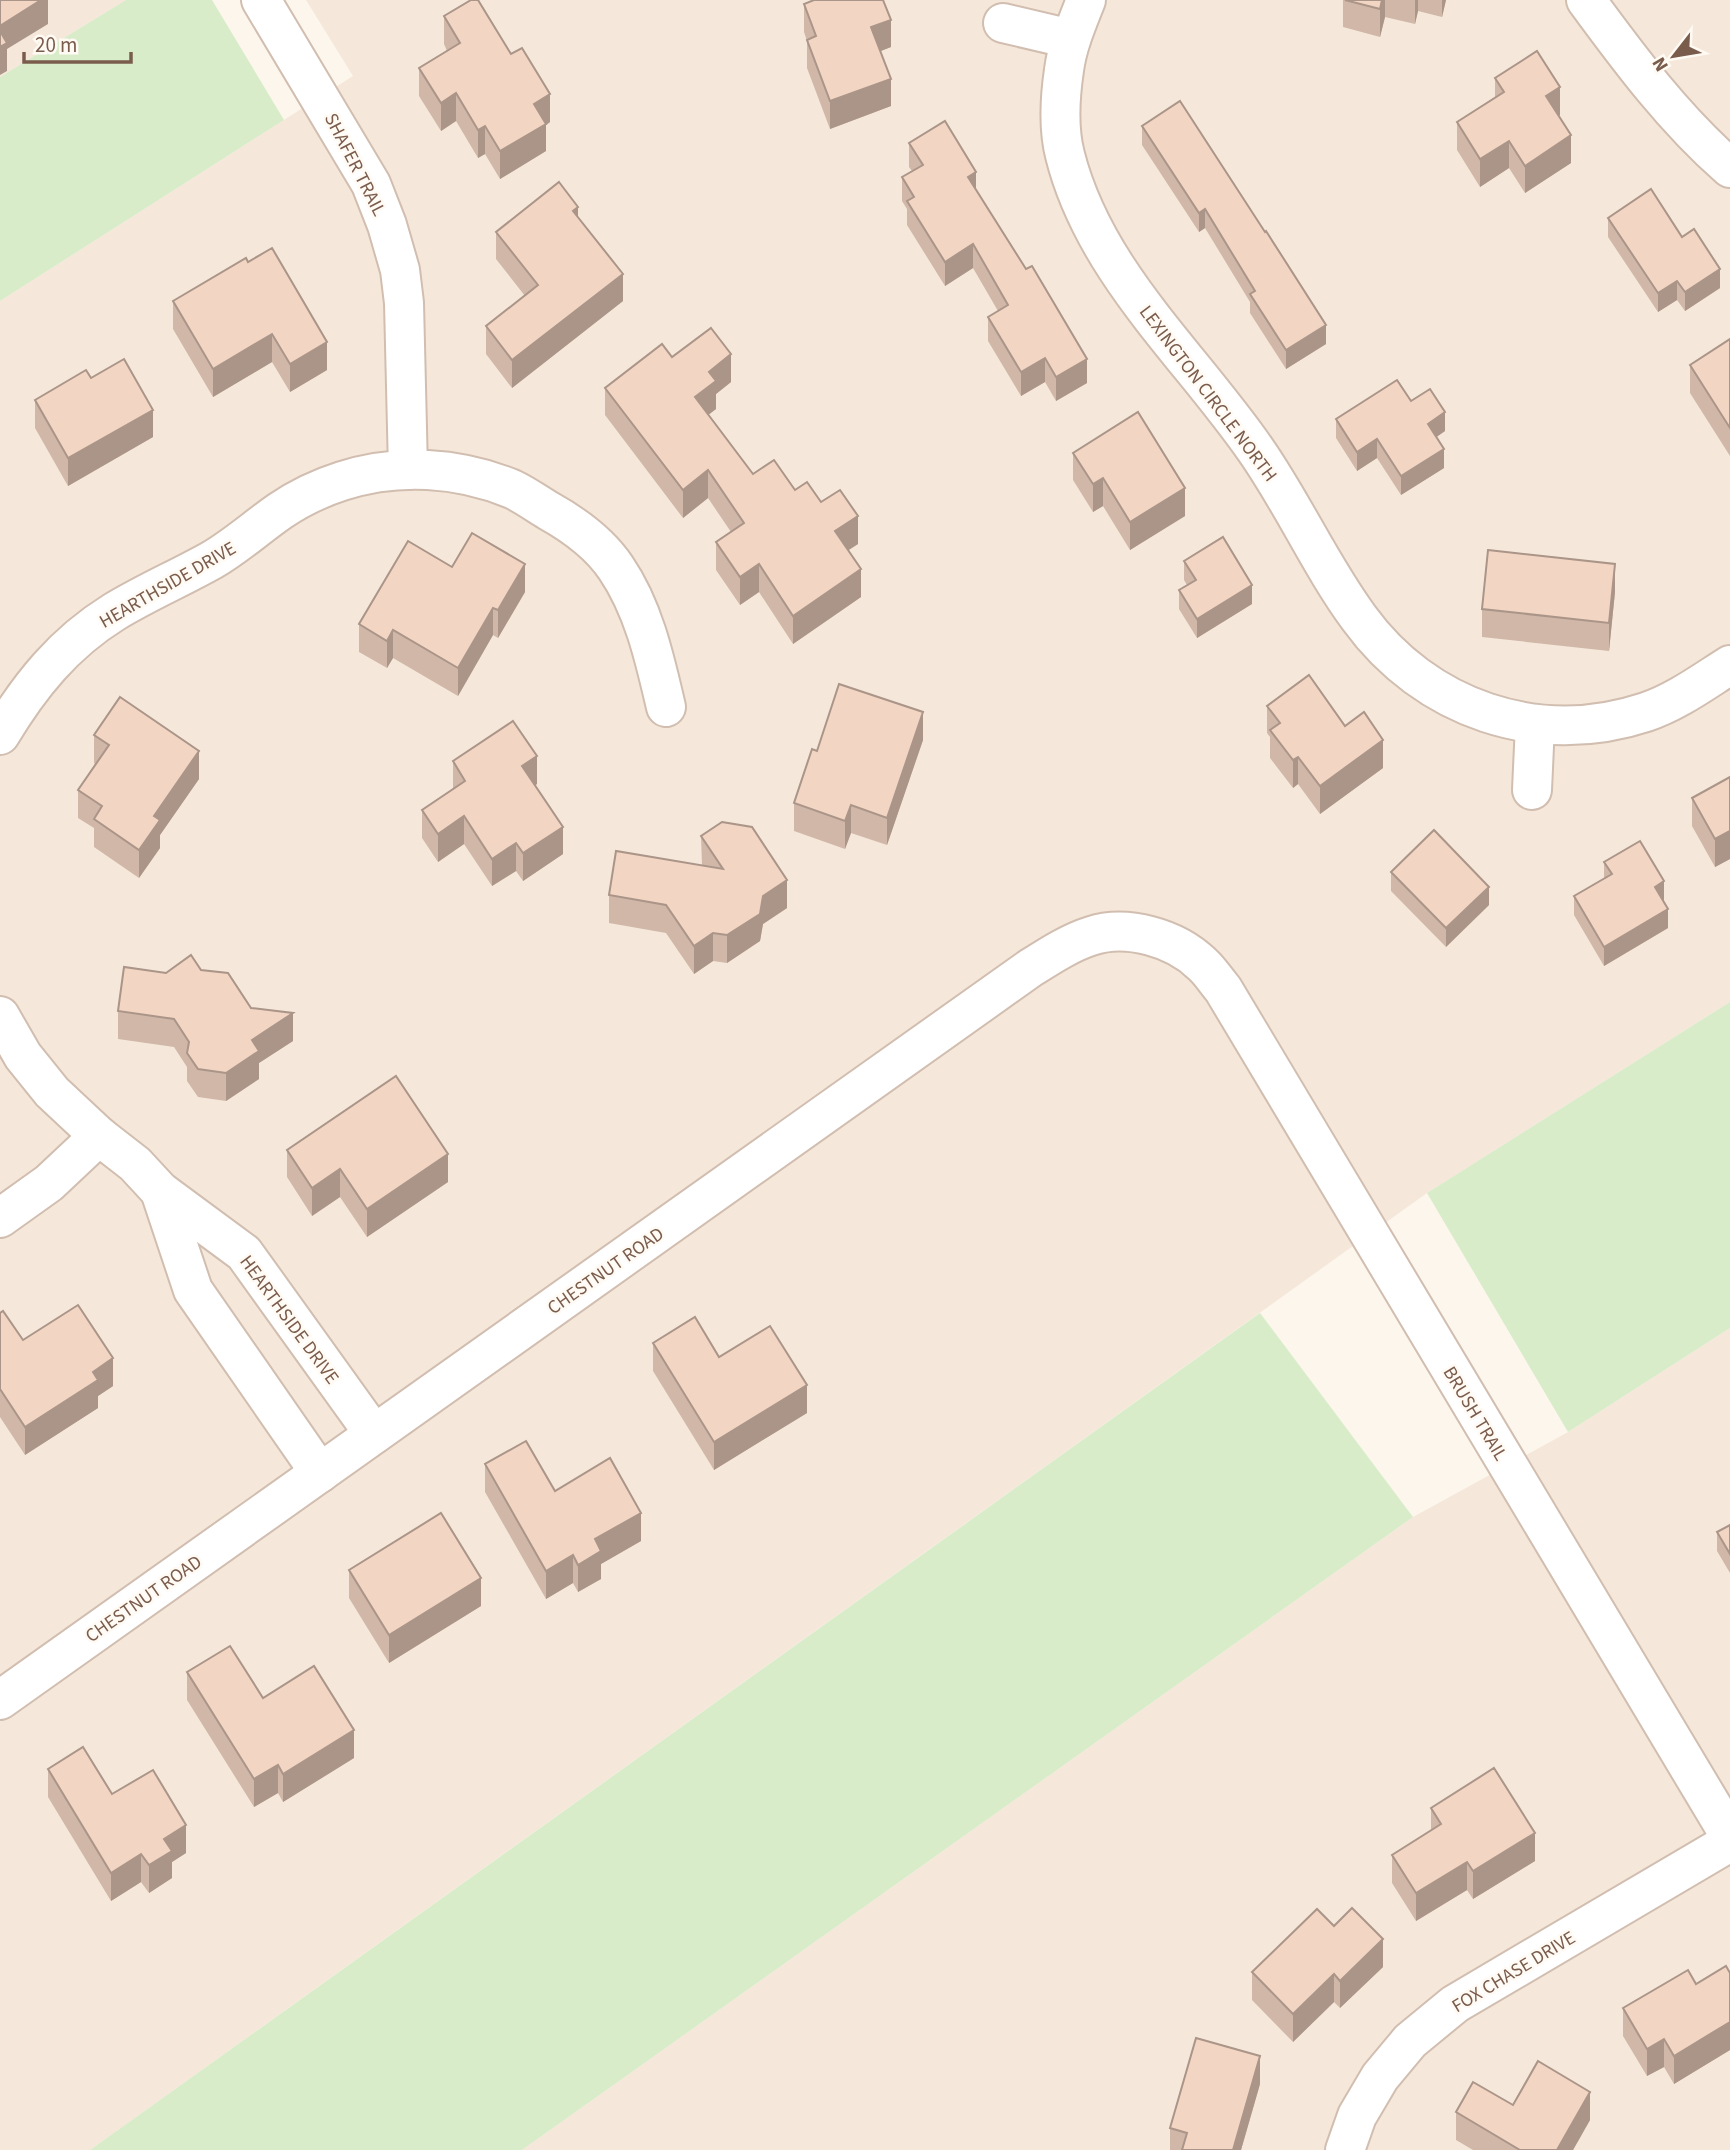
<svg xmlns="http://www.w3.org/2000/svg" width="1730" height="2150" viewBox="0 0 1730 2150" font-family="'Source Sans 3',sans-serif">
<rect width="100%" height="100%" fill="#fdf6ec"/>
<g fill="#f5e8da">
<polygon points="0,0 126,0 0,77"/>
<polygon points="306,0 1730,0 1730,1002 1427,1193 90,2150 0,2150 0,301 353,76"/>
<polygon points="1730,1328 1730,2150 522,2150 1413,1517 1568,1432"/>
</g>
<g fill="#d8ecc9">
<polygon points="126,0 212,0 284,120 0,301 0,77"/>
<polygon points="1730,1002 1730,1328 1568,1432 1427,1193"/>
<polygon points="1260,1313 1413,1517 522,2150 90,2150"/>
</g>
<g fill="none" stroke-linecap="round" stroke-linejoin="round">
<g stroke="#d1beb0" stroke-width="42">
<g id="minor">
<polyline points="261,0 371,184 387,225 400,270 404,303 408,470"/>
<path d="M1086,0C1077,23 1067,46 1064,70C1060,97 1058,128 1065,155C1094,271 1189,354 1255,449C1293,503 1320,565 1359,618C1425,709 1538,748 1646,712C1676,702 1703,682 1730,665"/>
<path d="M1586,0C1630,60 1674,119 1730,168"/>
<polyline points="1003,23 1071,39"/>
<path d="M0,735C30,685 64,643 114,612C145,593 180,578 212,560C236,546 257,527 280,511C299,498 320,488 342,481C397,463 459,467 512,489C525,495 537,504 549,511C574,525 600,544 616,568C644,609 655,660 666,707"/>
<polyline points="1532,790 1535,724"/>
<polyline points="0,1016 23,1056 52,1092 99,1136 135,1164 160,1191 244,1253 374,1434"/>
<polyline points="160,1191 193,1290 320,1473"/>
<polyline points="0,1218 49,1183 99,1136"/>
<path d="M0,1700L1029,969C1048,957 1069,943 1091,936C1127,924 1175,938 1202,964C1210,971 1216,981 1223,989L1730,1836"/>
<polyline points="1345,2150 1357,2116 1380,2077 1410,2041 1455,2004 1730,1842"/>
</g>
</g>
<use href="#minor" stroke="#fff" stroke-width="38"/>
</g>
<g fill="#d1b7a8">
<polygon points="1343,0 1446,0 1442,17 1418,11 1415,24 1385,17 1380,37 1343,27"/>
<polygon points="804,4 891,47 880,51 891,106 830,129 807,68 807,41 804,32"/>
<polygon points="444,16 550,122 546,125 546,151 500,179 485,154 478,158 456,121 441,131 419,96 419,68 447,51 444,44"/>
<polygon points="1495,78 1560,115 1559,116 1571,163 1525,193 1509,168 1480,187 1457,150 1457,122 1495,97"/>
<polygon points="1142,126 1326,344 1286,369 1250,313 1250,302 1205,228 1199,232 1142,145"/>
<polygon points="909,143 976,189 1087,383 1056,401 1045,382 1021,396 988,341 988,317 998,311 973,268 945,286 907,225 907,209 902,201 902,177 912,171 909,167"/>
<polygon points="578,217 623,301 512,388 486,354 486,326 525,296 496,259 496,232"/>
<polygon points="1608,218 1682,237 1720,288 1685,311 1677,300 1658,312 1608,237"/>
<polygon points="246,258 327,370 290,392 272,362 213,397 173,329 173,301"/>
<polygon points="1730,339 1730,456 1690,393 1690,365"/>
<polygon points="672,357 731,382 716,394 716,409 708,415 753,474 795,490 821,502 858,544 848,550 861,597 793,644 759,592 740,605 716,570 716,542 731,532 708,498 683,518 605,415 605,388"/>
<polygon points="91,378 153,437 68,486 35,428 35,400"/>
<polygon points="1411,401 1445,431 1436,437 1444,468 1401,495 1377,458 1357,471 1336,438 1336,419"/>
<polygon points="1073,453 1185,516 1130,550 1103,506 1093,512 1073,480"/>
<polygon points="1184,561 1252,604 1197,638 1179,609 1179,590 1187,585 1184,580"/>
<polygon points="452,567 525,592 498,638 493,635 458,696 393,658 387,668 359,652 359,624"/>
<polygon points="1615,592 1609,651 1482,637 1482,609"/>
<polygon points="1267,706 1345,726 1383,768 1320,814 1298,784 1293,788 1270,758 1270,737 1267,733"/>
<polygon points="94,735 199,779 160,835 160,848 139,878 94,847 94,828 78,818 78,790 95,764 94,763"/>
<polygon points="923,740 887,845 851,833 845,849 794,831 794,803 817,751"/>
<polygon points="453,761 537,784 535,785 563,854 523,881 516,871 492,886 464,844 438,862 422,838 422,810 453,789"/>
<polygon points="1730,777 1730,859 1715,867 1692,826 1692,798"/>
<polygon points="701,836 787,908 763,924 760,941 727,963 713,961 694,974 666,933 609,923 609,895 702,865"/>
<polygon points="1604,862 1664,900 1663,901 1668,928 1604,966 1574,915 1574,896 1604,878"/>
<polygon points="1391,872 1489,905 1446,947 1391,891"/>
<polygon points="201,970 251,1008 293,1041 259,1063 259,1079 226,1101 198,1097 187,1081 187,1067 174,1047 118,1039 118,1011 166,973"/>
<polygon points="287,1150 448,1182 367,1237 340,1197 312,1216 287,1177"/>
<polygon points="0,1313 23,1340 113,1386 98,1396 98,1408 25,1455 0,1417"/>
<polygon points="653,1343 719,1357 807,1413 714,1470 653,1371"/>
<polygon points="485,1464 555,1491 641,1541 601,1564 601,1579 578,1592 573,1583 546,1599 485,1492"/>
<polygon points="1730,1525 1730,1573 1717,1551 1717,1532"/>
<polygon points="349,1570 481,1606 389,1663 349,1598"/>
<polygon points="187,1672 263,1698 354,1758 283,1802 278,1793 254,1807 187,1700"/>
<polygon points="48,1769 112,1794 186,1853 172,1862 172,1878 149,1893 141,1882 111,1901 48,1797"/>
<polygon points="1431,1808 1535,1861 1473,1899 1467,1890 1416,1921 1392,1883 1392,1855 1431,1831"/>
<polygon points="1334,1926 1383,1967 1340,2008 1334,2002 1293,2042 1252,2000 1252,1972"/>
<polygon points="1730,1973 1730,2050 1674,2084 1664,2067 1647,2076 1623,2036 1623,2008"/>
<polygon points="1260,2084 1241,2150 1170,2150 1170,2128"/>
<polygon points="1456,2112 1590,2120 1573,2150 1473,2150 1456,2140"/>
</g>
<g fill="#aa9588">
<polygon points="41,0 48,0 48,24 7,49 7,71 0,75 0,26"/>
<polygon points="1382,0 1385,0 1385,17 1380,37 1380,9"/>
<polygon points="1415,0 1418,0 1418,11 1415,24"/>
<polygon points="1442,0 1446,0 1442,17"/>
<polygon points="891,20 891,47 871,55 871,27"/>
<polygon points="891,79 891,106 830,129 830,101"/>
<polygon points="1560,87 1560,115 1546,124 1546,96"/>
<polygon points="456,93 456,121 441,131 441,103"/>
<polygon points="550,94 550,122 546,125 546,151 500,179 500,151 534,104"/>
<polygon points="485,126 485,154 478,158 478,130"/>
<polygon points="1571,135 1571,163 1525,193 1525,166"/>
<polygon points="1509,141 1509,168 1480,187 1480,159"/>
<polygon points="976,172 976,196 968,177"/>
<polygon points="578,207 578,235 573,211"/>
<polygon points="1205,209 1205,228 1199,232 1199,213"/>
<polygon points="973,244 973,268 945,286 945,262"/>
<polygon points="1720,269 1720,288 1685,311 1685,292"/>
<polygon points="623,274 623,301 512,388 512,360"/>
<polygon points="1677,281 1677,300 1658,312 1658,293"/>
<polygon points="1326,325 1326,344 1286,369 1286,350"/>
<polygon points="272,334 272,362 213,397 213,369"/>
<polygon points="327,342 327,370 290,392 290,364"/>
<polygon points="731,354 731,382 716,394 716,409 695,425 695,397 709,372"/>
<polygon points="1045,358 1045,382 1021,396 1021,372"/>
<polygon points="1087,359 1087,383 1056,401 1056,377"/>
<polygon points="153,410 153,437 68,486 68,458"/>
<polygon points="1445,412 1445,431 1428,443 1428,424"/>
<polygon points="1377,439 1377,458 1357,471 1357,452"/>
<polygon points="1444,449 1444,468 1401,495 1401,476"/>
<polygon points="708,470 708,498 683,518 683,490"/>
<polygon points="1103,478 1103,506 1093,512 1093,484"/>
<polygon points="1185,488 1185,516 1130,550 1130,522"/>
<polygon points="858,516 858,544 835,559 835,531"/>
<polygon points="525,564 525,592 498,638 498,610"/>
<polygon points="759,564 759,592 740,605 740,577"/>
<polygon points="1615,564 1615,592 1609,651 1609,623"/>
<polygon points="861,569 861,597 793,644 793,616"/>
<polygon points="1252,585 1252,604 1197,638 1197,619"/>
<polygon points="493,608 493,635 458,696 458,668"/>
<polygon points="393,630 393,658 387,668 387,641"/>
<polygon points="923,712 923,740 887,845 887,818"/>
<polygon points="1383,740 1383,768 1320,814 1320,786"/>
<polygon points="199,751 199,779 160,835 160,848 139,878 139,850 154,816"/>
<polygon points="537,756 537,784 522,794 522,766"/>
<polygon points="1298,757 1298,784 1293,788 1293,760"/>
<polygon points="851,805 851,833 845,849 845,821"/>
<polygon points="464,816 464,844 438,862 438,834"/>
<polygon points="563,827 563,854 523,881 523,853"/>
<polygon points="1730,831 1730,859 1715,867 1715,839"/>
<polygon points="516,843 516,871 492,886 492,859"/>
<polygon points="787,880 787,908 763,924 760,941 727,963 727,935 763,896"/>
<polygon points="1664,881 1664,900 1655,906 1655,887"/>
<polygon points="1489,887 1489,905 1446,947 1446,928"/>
<polygon points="1668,909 1668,928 1604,966 1604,947"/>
<polygon points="713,933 713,961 694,974 694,946"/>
<polygon points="293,1013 293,1041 259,1063 259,1079 226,1101 226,1073 252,1040"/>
<polygon points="448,1154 448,1182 367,1237 367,1209"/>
<polygon points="340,1169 340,1197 312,1216 312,1188"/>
<polygon points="113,1358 113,1386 98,1396 98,1408 25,1455 25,1427 93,1372"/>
<polygon points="807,1385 807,1413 714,1470 714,1442"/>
<polygon points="641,1513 641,1541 601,1564 601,1579 578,1592 578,1565 595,1539"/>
<polygon points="573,1555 573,1583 546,1599 546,1571"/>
<polygon points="481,1578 481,1606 389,1663 389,1635"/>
<polygon points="354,1730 354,1758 283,1802 283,1774"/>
<polygon points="278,1765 278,1793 254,1807 254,1779"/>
<polygon points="186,1825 186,1853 172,1862 172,1878 149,1893 149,1865 164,1839"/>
<polygon points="1535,1833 1535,1861 1473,1899 1473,1871"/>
<polygon points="141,1854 141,1882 111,1901 111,1873"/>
<polygon points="1467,1862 1467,1890 1416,1921 1416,1893"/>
<polygon points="1383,1939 1383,1967 1340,2008 1340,1981"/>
<polygon points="1334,1974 1334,2002 1293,2042 1293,2014"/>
<polygon points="1730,2022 1730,2050 1674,2084 1674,2056"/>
<polygon points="1664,2039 1664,2067 1647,2076 1647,2049"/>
<polygon points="1260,2056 1260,2084 1241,2150 1233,2150"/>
<polygon points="1590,2092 1590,2120 1573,2150 1557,2150"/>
</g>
<g fill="#f3d5c3" stroke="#aa9588" stroke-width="2">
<polygon points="0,0 41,0 0,26"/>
<polygon points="471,0 478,0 511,54 522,48 550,94 534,104 546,124 500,151 485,126 478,130 456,93 441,103 419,68 460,43 444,16"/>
<polygon points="814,0 883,0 891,20 871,27 891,79 830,101 807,40 816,36 804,4"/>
<polygon points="1345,0 1382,0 1380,9"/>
<polygon points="0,31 7,43 0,47"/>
<polygon points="1537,51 1560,87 1546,96 1571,135 1525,166 1509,141 1480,159 1457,122 1504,92 1495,78"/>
<polygon points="1180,101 1265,232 1266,231 1326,325 1286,350 1250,294 1255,291 1205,209 1199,213 1142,126"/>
<polygon points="945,121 976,172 968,177 1026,269 1032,266 1087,359 1056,377 1045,358 1021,372 988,317 1008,305 973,244 945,262 907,201 914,197 902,177 923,165 909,143"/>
<polygon points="559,182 578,207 573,211 623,274 512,360 486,326 538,285 496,232"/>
<polygon points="1651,189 1682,237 1694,229 1720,269 1685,292 1677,281 1658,293 1608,218"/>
<polygon points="272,248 327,342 290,364 272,334 213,369 173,301 246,258 248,262"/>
<polygon points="711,328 731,354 709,372 716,381 695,397 753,474 774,460 795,490 807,482 821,502 840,490 858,516 835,531 861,569 793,616 759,564 740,577 716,542 744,523 708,470 683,490 605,388 662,344 672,357"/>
<polygon points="1730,339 1730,428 1690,365"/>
<polygon points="124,359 153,410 68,458 35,400 86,370 91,378"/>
<polygon points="1397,380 1411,401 1430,389 1445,412 1428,424 1444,449 1401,476 1377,439 1357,452 1336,419"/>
<polygon points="1138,412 1185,488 1130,522 1103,478 1093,484 1073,453"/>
<polygon points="472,533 525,564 498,610 493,608 458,668 393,630 387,641 359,624 408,541 452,567"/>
<polygon points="1223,537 1252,585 1197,619 1179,590 1196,580 1184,561"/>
<polygon points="1488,550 1615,564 1609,623 1482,609"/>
<polygon points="1309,675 1345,726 1364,712 1383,740 1320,786 1298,757 1293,760 1270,730 1280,723 1267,706"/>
<polygon points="839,684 923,712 887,818 851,805 845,821 794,803 812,749 817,751"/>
<polygon points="120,697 199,751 154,816 160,820 139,850 94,819 102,806 78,790 109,745 94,735"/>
<polygon points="513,721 537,756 522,766 563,827 523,853 516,843 492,859 464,816 438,834 422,810 465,781 453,761"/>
<polygon points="1730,777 1730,831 1715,839 1692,798"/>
<polygon points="722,822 752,827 787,880 763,896 760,914 727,935 713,933 694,946 666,905 609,895 616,851 723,869 701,836"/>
<polygon points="1434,830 1489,887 1446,928 1391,872"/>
<polygon points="1640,841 1664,881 1655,887 1668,909 1604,947 1574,896 1612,874 1604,862"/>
<polygon points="191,955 201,970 228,973 251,1008 293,1013 252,1040 259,1051 226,1073 198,1069 187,1053 189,1042 174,1019 118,1011 124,967 166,973"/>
<polygon points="396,1076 448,1154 367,1209 340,1169 312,1188 287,1150"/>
<polygon points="78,1305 113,1358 93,1372 98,1380 25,1427 0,1389 0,1313 3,1311 23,1340"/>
<polygon points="695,1317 719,1357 770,1326 807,1385 714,1442 653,1343"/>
<polygon points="526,1441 555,1491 610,1458 641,1513 595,1539 601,1551 578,1565 573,1555 546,1571 485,1464"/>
<polygon points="441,1513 481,1578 389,1635 349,1570"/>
<polygon points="1730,1525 1730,1554 1717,1532"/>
<polygon points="230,1646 263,1698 314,1666 354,1730 283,1774 278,1765 254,1779 187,1672"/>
<polygon points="83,1747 112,1794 153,1770 186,1825 164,1839 172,1851 149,1865 141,1854 111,1873 48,1769"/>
<polygon points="1494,1768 1535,1833 1473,1871 1467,1862 1416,1893 1392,1855 1441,1824 1431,1808"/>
<polygon points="1352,1908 1383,1939 1340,1981 1334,1974 1293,2014 1252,1972 1317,1909 1334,1926"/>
<polygon points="1726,1966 1730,1973 1730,2022 1674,2056 1664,2039 1647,2049 1623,2008 1688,1970 1696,1984"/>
<polygon points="1196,2038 1260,2056 1233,2150 1182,2150 1187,2133 1170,2128"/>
<polygon points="1538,2061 1590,2092 1557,2150 1520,2150 1456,2112 1473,2082 1513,2105"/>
</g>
<g text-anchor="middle" stroke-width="5" stroke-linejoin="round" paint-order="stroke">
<g font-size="19" fill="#7a5c4d" stroke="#fffaf3">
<text transform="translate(356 164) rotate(63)" y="7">SHAFER TRAIL</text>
<text transform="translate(1209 393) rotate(53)" y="7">LEXINGTON CIRCLE NORTH</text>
<text transform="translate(167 584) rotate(-30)" y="7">HEARTHSIDE DRIVE</text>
<text transform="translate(605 1270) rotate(-35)" y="7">CHESTNUT ROAD</text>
<text transform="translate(290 1319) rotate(54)" y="7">HEARTHSIDE DRIVE</text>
<text transform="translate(1476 1413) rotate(59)" y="7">BRUSH TRAIL</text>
<text transform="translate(143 1598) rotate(-35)" y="7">CHESTNUT ROAD</text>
<text transform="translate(1513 1971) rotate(-31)" y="7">FOX CHASE DRIVE</text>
</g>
</g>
<g transform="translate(1674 56) rotate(239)" stroke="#fffaf3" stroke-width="5" paint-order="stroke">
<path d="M0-5L12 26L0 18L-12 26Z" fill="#7a5c4d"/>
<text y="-10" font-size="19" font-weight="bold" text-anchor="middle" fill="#7a5c4d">N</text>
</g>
<path d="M24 52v10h107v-10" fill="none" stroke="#7a5c4d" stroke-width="3.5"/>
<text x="35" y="52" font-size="21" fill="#7a5c4d" stroke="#fffaf3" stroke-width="5" paint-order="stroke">20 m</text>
</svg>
